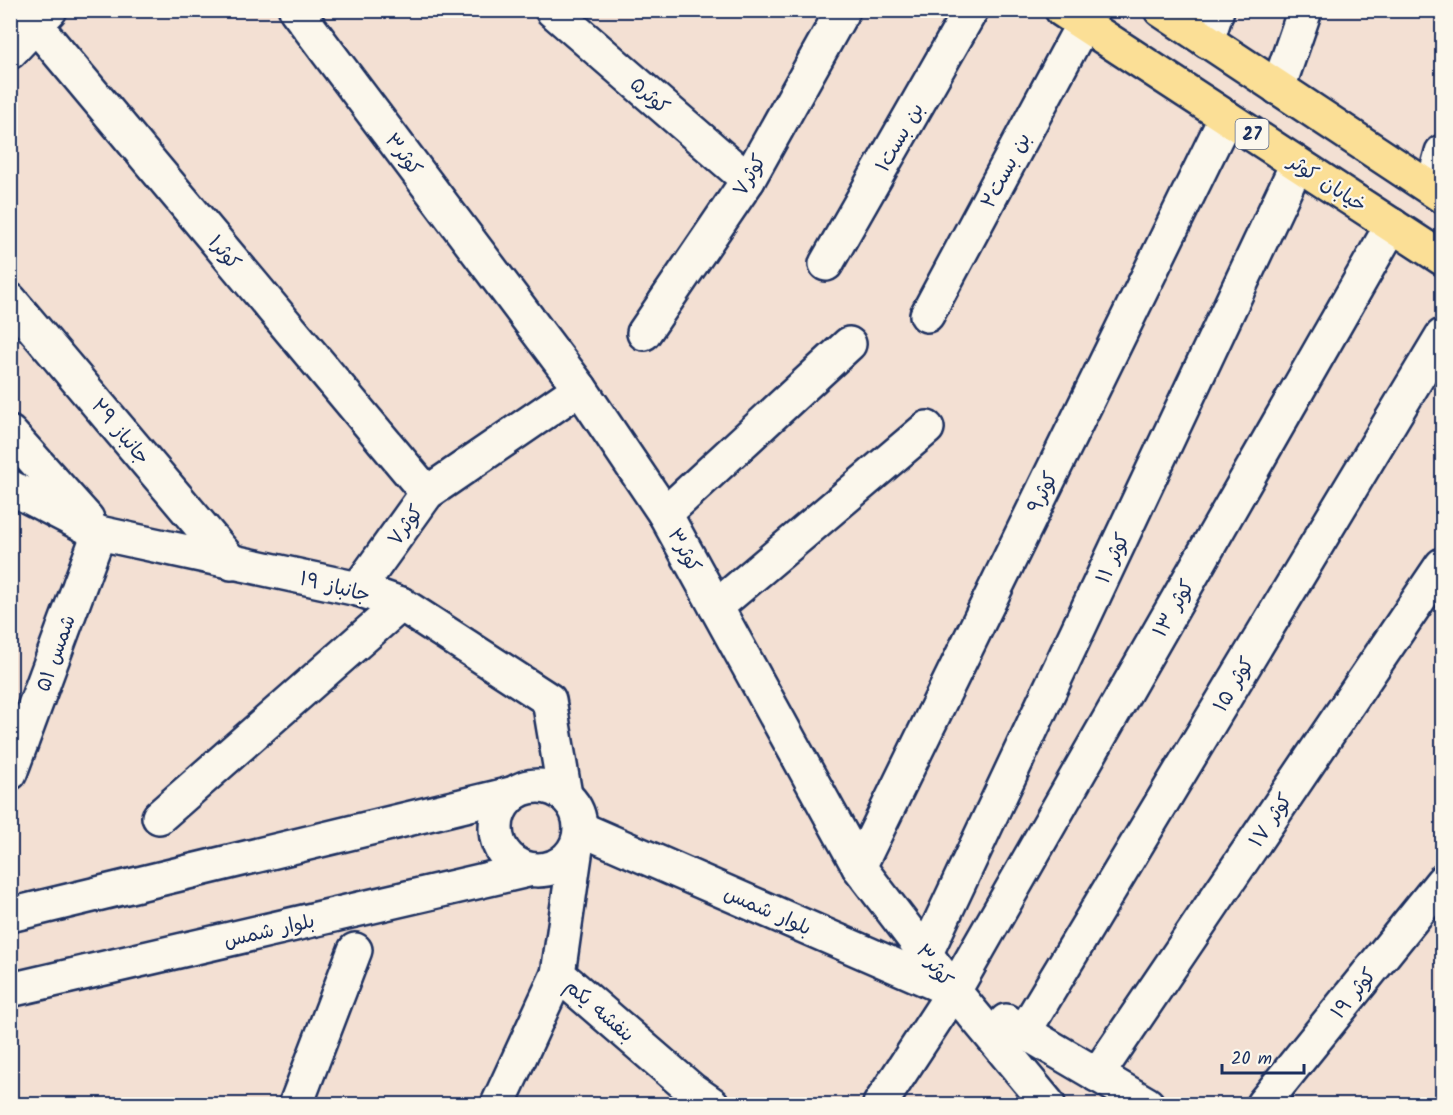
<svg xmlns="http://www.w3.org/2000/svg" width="1453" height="1115" viewBox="0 0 1453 1115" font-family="Kalam,'Playpen Sans Arabic',sans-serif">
<rect width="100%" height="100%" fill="#f3e0d3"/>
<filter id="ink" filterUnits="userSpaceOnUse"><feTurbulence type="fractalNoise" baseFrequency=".0167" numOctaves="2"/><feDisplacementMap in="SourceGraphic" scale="12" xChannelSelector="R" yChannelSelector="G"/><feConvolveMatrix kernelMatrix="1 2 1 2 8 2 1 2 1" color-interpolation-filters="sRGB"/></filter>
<g filter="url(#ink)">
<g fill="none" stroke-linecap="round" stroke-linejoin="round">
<g stroke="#1b2f5e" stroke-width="38">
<g id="minor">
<polyline points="23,10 427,493"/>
<polyline points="296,10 580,388 665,514 859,867 954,991 1048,1104"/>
<polyline points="552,10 748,180"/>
<polyline points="1207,41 1217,10"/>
<polyline points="10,52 50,10"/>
<polyline points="1278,88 1305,10"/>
<polyline points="1432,189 1442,152"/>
<polyline points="826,264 971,10"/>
<polyline points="10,300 232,563"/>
<polyline points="927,315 1083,24"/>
<polyline points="644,333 748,180 843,10"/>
<polyline points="10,433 87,519"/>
<polyline points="10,487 99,533 358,589 401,604 549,700 565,795"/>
<polyline points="665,514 849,344"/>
<polyline points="358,589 427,493 580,388"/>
<polyline points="716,607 927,428"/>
<polyline points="10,773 99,533"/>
<circle cx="538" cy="828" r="42"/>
<polyline points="159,817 401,604"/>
<polyline points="581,829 953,991"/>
<polyline points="576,848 558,974 692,1090 712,1104"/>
<polyline points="859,867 1226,117"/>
<polyline points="10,915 511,794"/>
<polyline points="926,953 1297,164"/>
<polyline points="10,990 528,870"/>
<polyline points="1006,1021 1147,1104"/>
<polyline points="1024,1032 1442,336"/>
<polyline points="1097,1075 1442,565"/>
<polyline points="296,1104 355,950"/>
<polyline points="498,1104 558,974"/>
<polyline points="880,1104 954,991 1392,225"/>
<polyline points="1263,1104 1442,882"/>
</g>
</g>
<g stroke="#1b2f5e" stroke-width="38">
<g id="major">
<polyline points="1062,10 1442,258"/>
<polyline points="1161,10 1442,196"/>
</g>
</g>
<use href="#minor" stroke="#fbf7ec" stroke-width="33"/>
<use href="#major" stroke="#fbdf96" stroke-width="33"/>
</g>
</g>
<g text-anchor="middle" stroke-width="4.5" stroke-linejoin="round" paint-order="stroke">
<rect fill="#fbf7ec" stroke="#5e6b89" stroke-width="1.5" x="1235.5" y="119" width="33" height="30" rx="4.5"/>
<g font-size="18" font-weight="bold" fill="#1b2f5e">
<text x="1252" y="140">27</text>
</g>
<g font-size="20" fill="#1b2f5e" stroke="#fbf7ec">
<text transform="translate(650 95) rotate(41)" y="7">کوثر۵</text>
<text transform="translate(899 137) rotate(-60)" y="7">بن بست۱</text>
<text transform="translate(404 154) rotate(53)" y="7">کوثر۳</text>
<text transform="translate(1005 170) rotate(-62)" y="7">بن بست۲</text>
<text transform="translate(749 175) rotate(-59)" y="7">کوثر۷</text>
<text transform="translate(1328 183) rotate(33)" y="7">خیابان کوثر</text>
<text transform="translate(225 252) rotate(50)" y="7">کوثر۱</text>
<text transform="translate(121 431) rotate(50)" y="7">جانباز ۲۹</text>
<text transform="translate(1042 492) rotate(-64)" y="7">کوثر۹</text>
<text transform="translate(405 525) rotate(-54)" y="7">کوثر۷</text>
<text transform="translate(685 550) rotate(61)" y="7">کوثر۳</text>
<text transform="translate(1112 558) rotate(-65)" y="7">کوثر ۱۱</text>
<text transform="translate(335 586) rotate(14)" y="7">جانباز ۱۹</text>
<text transform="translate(1173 608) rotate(-60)" y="7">کوثر ۱۳</text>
<text transform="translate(55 653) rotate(-70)" y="7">شمس ۵۱</text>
<text transform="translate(1233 684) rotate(-59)" y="7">کوثر ۱۵</text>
<text transform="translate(1270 820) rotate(-56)" y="7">کوثر ۱۷</text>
<text transform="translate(768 910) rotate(24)" y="7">بلوار شمس</text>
<text transform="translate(269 930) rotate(-13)" y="7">بلوار شمس</text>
<text transform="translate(935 965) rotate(53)" y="7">کوثر۳</text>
<text transform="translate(1353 993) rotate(-51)" y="7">کوثر ۱۹</text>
<text transform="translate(600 1010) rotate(41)" y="7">بنفشه یکم</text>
</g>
</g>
<rect width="1453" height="1115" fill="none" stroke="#fbf7ec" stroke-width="36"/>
<rect x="18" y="18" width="1417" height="1079" fill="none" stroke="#1b2f5e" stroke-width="2" filter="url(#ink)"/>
<path d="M1222 1064v9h82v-9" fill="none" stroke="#1b2f5e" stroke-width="3"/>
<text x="1231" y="1064" font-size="18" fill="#1b2f5e" stroke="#fbf7ec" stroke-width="4.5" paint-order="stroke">20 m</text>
</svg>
